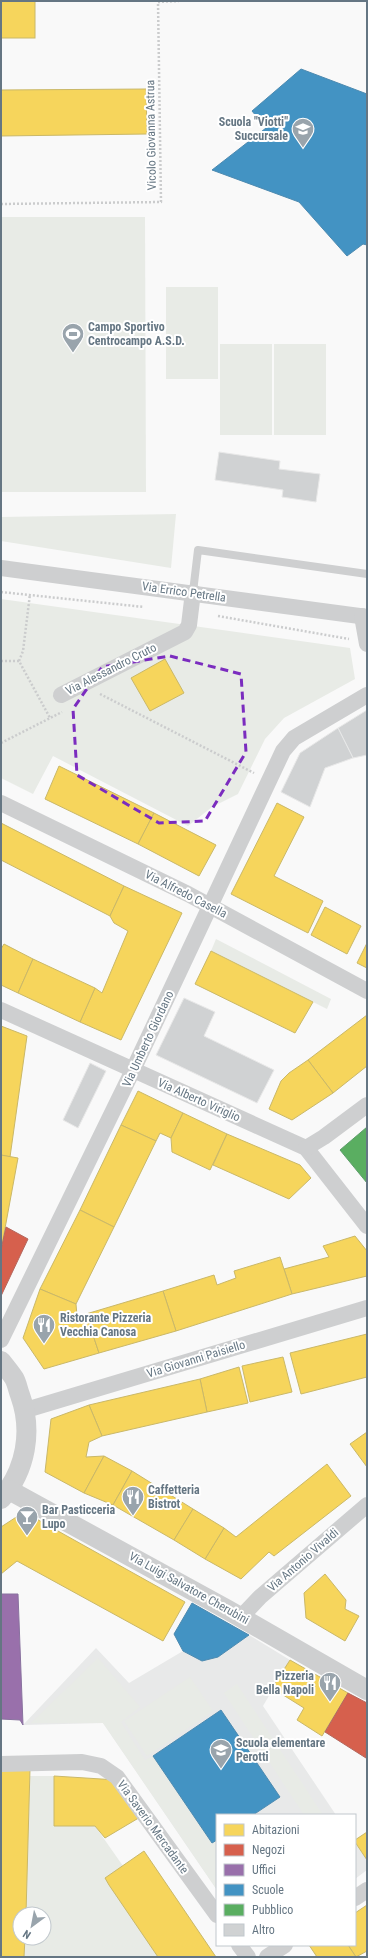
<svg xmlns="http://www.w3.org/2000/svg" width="368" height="1958" viewBox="0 0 368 1958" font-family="'Roboto Condensed',sans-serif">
<rect width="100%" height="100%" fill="#f9f9f9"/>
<g fill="#e8e9e9">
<polygon points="249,1635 290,1660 263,1706 336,1815 217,1815 217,1890 103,1723 23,1725 96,1648 129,1683 183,1651 202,1661 218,1657"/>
<polygon points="355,1843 367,1860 367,1870 355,1879"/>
</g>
<g fill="#e8ebe6">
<polygon points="1,217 145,217 146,492 1,492"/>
<rect x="166" y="287" width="52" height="92"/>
<rect x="220" y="344" width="52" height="91"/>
<rect x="274" y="344" width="52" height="91"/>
<polygon points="176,514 171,568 1,541 1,517"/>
<polygon points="1,599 350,648 355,679 284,718 265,739 238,794 212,807 188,826 53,756 33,794 1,778"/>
<polygon points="216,939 331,999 327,1009 211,951"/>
<polygon points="98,1658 140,1707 121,1722 145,1760 153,1756 212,1843 217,1840 217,1890 103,1723 31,1723"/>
<polygon points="190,1677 213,1711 147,1756 124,1721"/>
<polygon points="237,1684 323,1815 304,1815 224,1693"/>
<polygon points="30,1776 54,1776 54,1826 95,1826 123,1866 158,1957 24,1957 25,1938 44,1938 44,1914 26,1914"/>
</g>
<g fill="#f6d55c" stroke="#cab868">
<rect x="1" y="1" width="34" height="37"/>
<polygon points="146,89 147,134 1,136 1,90"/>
<polygon points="165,659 184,693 150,711 131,678"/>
<polygon points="59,766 154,813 138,844 45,799"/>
<polygon points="277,803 304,817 274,876 323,901 308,933 231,894"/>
<polygon points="154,813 216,845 199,876 138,844"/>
<polygon points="1,823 124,886 110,916 1,860"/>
<polygon points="124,886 182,913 121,1040 80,1022 95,988 102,993 128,931 114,923 110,916"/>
<polygon points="325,907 361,926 347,954 311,935"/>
<polygon points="367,943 367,968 357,963"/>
<polygon points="4,944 33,959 18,993 1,985 1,949"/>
<polygon points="211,951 313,1002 295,1033 195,984"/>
<polygon points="33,959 95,988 80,1022 18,993"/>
<polygon points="367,1015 367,1066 333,1093 308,1060"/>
<polygon points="1,1026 27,1036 10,1157 1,1155"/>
<polygon points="308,1060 333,1093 292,1120 269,1109 281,1081 289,1073"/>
<polygon points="138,1091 183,1113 171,1138 160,1133 156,1141 121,1125"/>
<polygon points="183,1113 227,1134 210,1170 172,1152 171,1138"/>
<polygon points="121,1125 156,1141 114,1227 80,1210"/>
<polygon points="227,1134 300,1165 311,1178 289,1199 213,1165"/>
<polygon points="1,1155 18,1158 1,1250"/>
<polygon points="80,1210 114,1227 76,1304 40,1289"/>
<polygon points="355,1236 367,1251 367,1276 292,1294 284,1269 329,1257 323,1246"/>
<polygon points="280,1257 292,1294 176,1331 163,1291 214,1275 217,1285 236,1278 234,1271"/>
<polygon points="40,1289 76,1304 77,1316 86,1314 99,1353 44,1369 23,1338"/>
<polygon points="163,1291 176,1331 99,1353 86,1314"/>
<polygon points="367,1334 367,1377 301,1394 290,1353"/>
<polygon points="283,1357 292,1392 250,1402 242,1366"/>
<polygon points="239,1367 248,1403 207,1412 200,1379"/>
<polygon points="200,1379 207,1412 102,1436 89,1405"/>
<polygon points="89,1405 102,1436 89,1442 86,1457 104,1456 84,1493 45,1472 51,1419"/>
<polygon points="367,1432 367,1467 350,1444"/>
<polygon points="104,1456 132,1471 113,1505 84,1493"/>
<polygon points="327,1464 351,1496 274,1556 269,1552 241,1579 205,1559 224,1528 236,1537"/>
<polygon points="132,1471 193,1509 174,1540 113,1505"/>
<polygon points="193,1509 224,1528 205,1559 174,1540"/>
<polygon points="24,1512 185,1602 163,1641 17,1561 1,1574 1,1527"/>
<polygon points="325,1574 346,1600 345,1609 359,1616 345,1641 306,1618 304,1593"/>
<polygon points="290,1660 348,1693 322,1736 297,1720 304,1708 272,1688"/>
<polygon points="1,1769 30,1769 26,1914 20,1914 20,1938 25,1938 24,1957 1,1957"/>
<polygon points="54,1776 117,1780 142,1816 105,1838 95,1826 54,1826"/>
<polygon points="367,1832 367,1860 355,1842 355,1840"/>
<polygon points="144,1851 216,1957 158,1957 109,1885 105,1878"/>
<polygon points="367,1905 367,1951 356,1957 348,1945 355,1945 355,1913"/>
<polygon points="309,1945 348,1945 356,1957 317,1957"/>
</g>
<g fill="#d6604d" stroke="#b4675d">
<polygon points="6,1227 28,1239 1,1296 1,1250"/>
<polygon points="348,1693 367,1703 366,1758 325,1732"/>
</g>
<polygon fill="#9970ab" stroke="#89729f" points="1,1594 18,1594 23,1725 20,1720 1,1719"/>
<g fill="#4393c3" stroke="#4d8ab0">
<polygon points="301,69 367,94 367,245 363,244 347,256 299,202 212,170 266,128 252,111"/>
<polygon points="192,1603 249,1635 218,1657 202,1661 183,1651 174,1634"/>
<polygon points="221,1710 280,1797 253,1815 217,1815 217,1840 212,1843 153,1756"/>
</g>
<polygon fill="#5aae61" stroke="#5d9d6b" points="367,1127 367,1183 340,1150"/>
<g fill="#d0d2d3" stroke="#e8e8e8">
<polygon points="219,452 280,461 279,469 320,474 316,502 282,497 283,490 215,480"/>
<polygon points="367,710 367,755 353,758 338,728"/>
<polygon points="338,728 353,758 325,768 310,807 281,792 300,753"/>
<polygon points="184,998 215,1012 204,1036 274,1070 257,1103 156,1055"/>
<polygon points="90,1063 106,1071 78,1128 63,1120"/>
</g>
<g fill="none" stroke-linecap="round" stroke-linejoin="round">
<g stroke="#cbcccd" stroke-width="2.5" stroke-dasharray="2 2" stroke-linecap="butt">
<polyline points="1,204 161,202 158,2 179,1"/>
<polyline points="1,592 144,607"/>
<polyline points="218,616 349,639"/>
<polyline points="1,661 19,661 50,718"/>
<polyline points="19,661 23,651 30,594"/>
<polyline points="100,694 254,773"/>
<polyline points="1,743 62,712"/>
</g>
<polyline stroke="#cecfd0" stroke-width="8" points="193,592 198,550 367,574"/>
<g stroke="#cecfd0" stroke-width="16">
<polyline points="1,568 367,617"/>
<polyline points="362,616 367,644"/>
<polyline points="61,695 185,632 189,625 193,592"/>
<polyline points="1,803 188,894 367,991"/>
<polyline points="1,1010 306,1148 367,1226"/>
<polyline points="306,1148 324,1137 367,1105"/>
<polyline points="1,1340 133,1070 283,751 294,738 367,695"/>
<polyline points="26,1410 367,1308"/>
<polyline points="241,1617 260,1597 367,1505"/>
<polyline points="1,1764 82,1762 101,1766 117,1777 217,1915"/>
<polyline points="355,1898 367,1890"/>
<polyline points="239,1945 248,1957"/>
<polyline points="267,1957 285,1945"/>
</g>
<g stroke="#cecfd0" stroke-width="20">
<path d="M1,1361C5,1366 10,1372 14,1378C17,1383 18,1390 20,1395C33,1431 26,1470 1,1499"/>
<polyline points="9,1490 228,1610 367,1690"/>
</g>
</g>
<path fill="none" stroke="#7b2cbf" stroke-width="3" stroke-dasharray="8 5" stroke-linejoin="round" d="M170,656L241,674L246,752L205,821L159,823L77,775L73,709L102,667Z"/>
<defs>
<g id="school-pin" transform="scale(1.15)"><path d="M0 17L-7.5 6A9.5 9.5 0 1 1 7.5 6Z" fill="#99a4ac" stroke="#fff"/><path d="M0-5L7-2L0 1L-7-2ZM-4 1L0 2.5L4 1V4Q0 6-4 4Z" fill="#fff"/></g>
<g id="stadium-pin" transform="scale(1.15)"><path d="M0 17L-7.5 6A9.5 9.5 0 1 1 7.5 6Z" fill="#99a4ac" stroke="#fff"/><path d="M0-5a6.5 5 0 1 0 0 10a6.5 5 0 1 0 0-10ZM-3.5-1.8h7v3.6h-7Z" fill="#fff"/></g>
<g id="restaurant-pin" transform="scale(1.15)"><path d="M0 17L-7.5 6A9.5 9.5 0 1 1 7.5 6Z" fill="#99a4ac" stroke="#fff"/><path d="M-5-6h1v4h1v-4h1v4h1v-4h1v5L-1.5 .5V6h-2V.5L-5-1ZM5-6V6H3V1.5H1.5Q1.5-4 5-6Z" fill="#fff"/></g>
<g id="bar-pin" transform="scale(1.15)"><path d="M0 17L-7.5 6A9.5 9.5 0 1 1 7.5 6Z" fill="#99a4ac" stroke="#fff"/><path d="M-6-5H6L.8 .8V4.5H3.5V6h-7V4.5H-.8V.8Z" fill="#fff"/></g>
</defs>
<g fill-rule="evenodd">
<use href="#school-pin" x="303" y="129"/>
<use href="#stadium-pin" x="73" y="334"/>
<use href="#restaurant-pin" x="44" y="1325"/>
<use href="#restaurant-pin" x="133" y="1497"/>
<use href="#bar-pin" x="27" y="1517"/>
<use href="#restaurant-pin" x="330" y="1683"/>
<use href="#school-pin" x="221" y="1750"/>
</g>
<g text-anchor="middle" stroke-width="4" stroke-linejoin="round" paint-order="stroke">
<g font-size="12" font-weight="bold" fill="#657683" stroke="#fff" text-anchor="start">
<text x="288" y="126" text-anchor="end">Scuola "Viotti"<tspan x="288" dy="14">Succursale</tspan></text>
<text x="88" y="331">Campo Sportivo<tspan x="88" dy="14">Centrocampo A.S.D.</tspan></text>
<text x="60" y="1322">Ristorante Pizzeria<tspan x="60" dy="14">Vecchia Canosa</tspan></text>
<text x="148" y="1494">Caffetteria<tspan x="148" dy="14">Bistrot</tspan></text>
<text x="42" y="1514">Bar Pasticceria<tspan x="42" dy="14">Lupo</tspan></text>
<text x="314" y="1680" text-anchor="end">Pizzeria<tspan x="314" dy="14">Bella Napoli</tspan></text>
<text x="236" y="1747">Scuola elementare<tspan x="236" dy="14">Perotti</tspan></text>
</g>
<g font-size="12" fill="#657683" stroke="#fff">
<text transform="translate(151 135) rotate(-91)" y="4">Vicolo Giovanna Astrua</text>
<text transform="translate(184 592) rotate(8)" y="4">Via Errico Petrella</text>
<text transform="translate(111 669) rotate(-27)" y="4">Via Alessandro Cruto</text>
<text transform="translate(186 894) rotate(27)" y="4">Via Alfredo Casella</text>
<text transform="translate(148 1039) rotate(-65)" y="4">Via Umberto Giordano</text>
<text transform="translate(199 1100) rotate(24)" y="4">Via Alberto Viriglio</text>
<text transform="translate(196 1359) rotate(-17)" y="4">Via Giovanni Paisiello</text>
<text transform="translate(303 1560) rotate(-41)" y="4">Via Antonio Vivaldi</text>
<text transform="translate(189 1588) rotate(29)" y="4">Via Luigi Salvatore Cherubini</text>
<text transform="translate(153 1827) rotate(54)" y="4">Via Saverio Mercadante</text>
</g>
</g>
<rect width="368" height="1958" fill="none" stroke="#657683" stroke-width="4"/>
<rect x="216" y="1814" width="140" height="132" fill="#ffffff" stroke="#c1c8cd"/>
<rect x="224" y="1824" width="20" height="12" fill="#f6d55c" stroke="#c1c8cd"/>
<text x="252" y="1834" font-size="12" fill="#657683">Abitazioni</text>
<rect x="224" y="1844" width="20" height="12" fill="#d6604d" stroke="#c1c8cd"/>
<text x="252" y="1854" font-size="12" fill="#657683">Negozi</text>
<rect x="224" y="1864" width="20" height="12" fill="#9970ab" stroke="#c1c8cd"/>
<text x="252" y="1874" font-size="12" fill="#657683">Uffici</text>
<rect x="224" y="1884" width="20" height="12" fill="#4393c3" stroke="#c1c8cd"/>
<text x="252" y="1894" font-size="12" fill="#657683">Scuole</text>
<rect x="224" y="1904" width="20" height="12" fill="#5aae61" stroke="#c1c8cd"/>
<text x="252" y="1914" font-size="12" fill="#657683">Pubblico</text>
<rect x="224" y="1924" width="20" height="12" fill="#d0d2d3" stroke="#c1c8cd"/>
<text x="252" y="1934" font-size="12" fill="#657683">Altro</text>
<g transform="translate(32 1926) rotate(212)"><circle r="19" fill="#ffffff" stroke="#c1c8cd"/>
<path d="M0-3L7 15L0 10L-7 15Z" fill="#99a4ac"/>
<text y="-6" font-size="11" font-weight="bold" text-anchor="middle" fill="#657683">N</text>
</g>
</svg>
